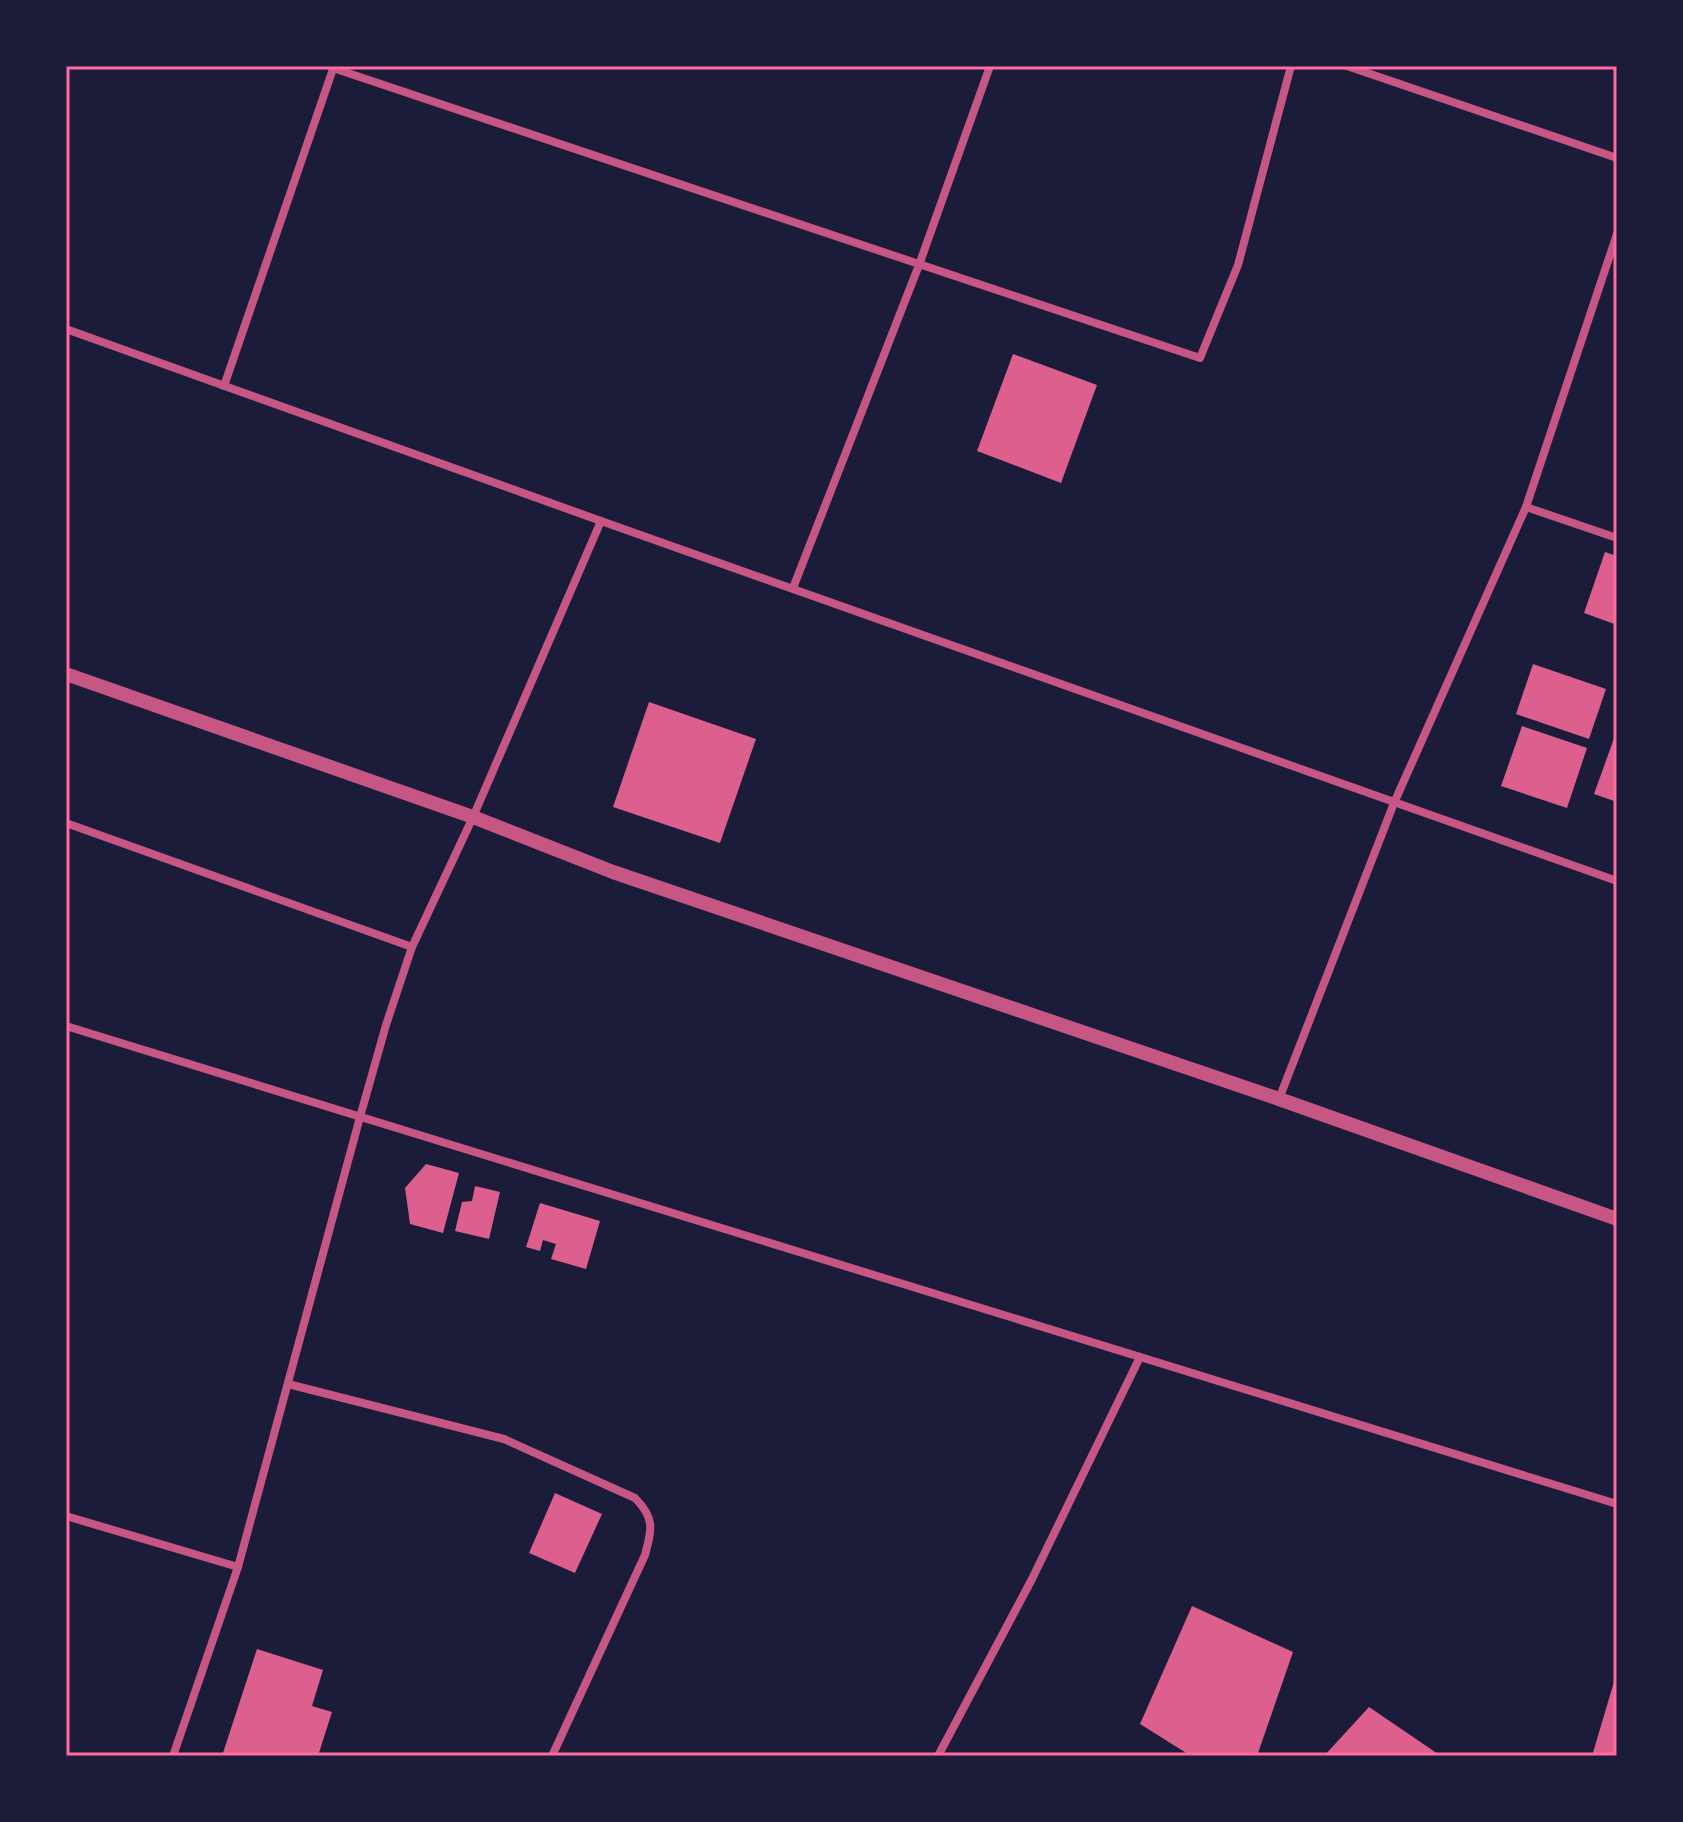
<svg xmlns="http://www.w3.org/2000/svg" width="1683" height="1822" viewBox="0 0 1683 1822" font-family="'PT Sans',sans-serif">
<rect width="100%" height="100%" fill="#1b1b3a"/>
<g fill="#dd5f8e">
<polygon points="1013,354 1097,385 1061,483 977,451"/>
<polygon points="1605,552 1617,556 1617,625 1584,613"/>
<polygon points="1533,664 1606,689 1589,739 1516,714"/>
<polygon points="649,702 756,739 720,843 613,807"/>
<polygon points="1522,726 1587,748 1567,808 1501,786"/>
<polygon points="1617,730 1617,802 1594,794"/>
<polygon points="426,1164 459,1173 443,1233 410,1224 405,1188"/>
<polygon points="475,1186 500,1192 489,1239 455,1231 462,1202 472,1201"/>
<polygon points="540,1203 600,1221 586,1269 551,1259 556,1244 543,1240 540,1251 526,1247"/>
<polygon points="555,1493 602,1514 575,1573 529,1553"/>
<polygon points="1192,1606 1293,1652 1257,1756 1191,1756 1140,1724"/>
<polygon points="257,1649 323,1670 312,1706 332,1712 318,1756 222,1756"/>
<polygon points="1616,1675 1617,1756 1592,1756"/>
<polygon points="1369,1707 1441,1756 1324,1756"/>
</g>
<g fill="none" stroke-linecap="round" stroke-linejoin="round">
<g stroke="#c65784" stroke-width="8">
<polyline points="1347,66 1617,158"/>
<polyline points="333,68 1200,358 1238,265 1291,66"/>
<polyline points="66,329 601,521 1617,881"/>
<polyline points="224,386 334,66"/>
<polyline points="1526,507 1617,538"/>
<polyline points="793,588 919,265 990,66"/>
<polyline points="66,823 412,947"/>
<polyline points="66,1026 1617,1504"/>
<polyline points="1279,1099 1394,803 1526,507 1617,234"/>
<path d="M288,1384L504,1439L635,1498C655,1518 652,1529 645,1555L552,1756"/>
<polyline points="66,1516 238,1567"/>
<polyline points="173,1756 238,1567 360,1117 386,1025 412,947 473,817 601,521"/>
<polyline points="938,1756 1032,1579 1140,1357"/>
</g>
<polyline stroke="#c65784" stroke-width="14" points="66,674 473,817 613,872 1279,1099 1617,1219"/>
</g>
<rect width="1683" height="1822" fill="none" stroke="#1b1b3a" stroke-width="136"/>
<rect x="68" y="68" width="1547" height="1686" fill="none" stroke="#ff6b9d" stroke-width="3"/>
</svg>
